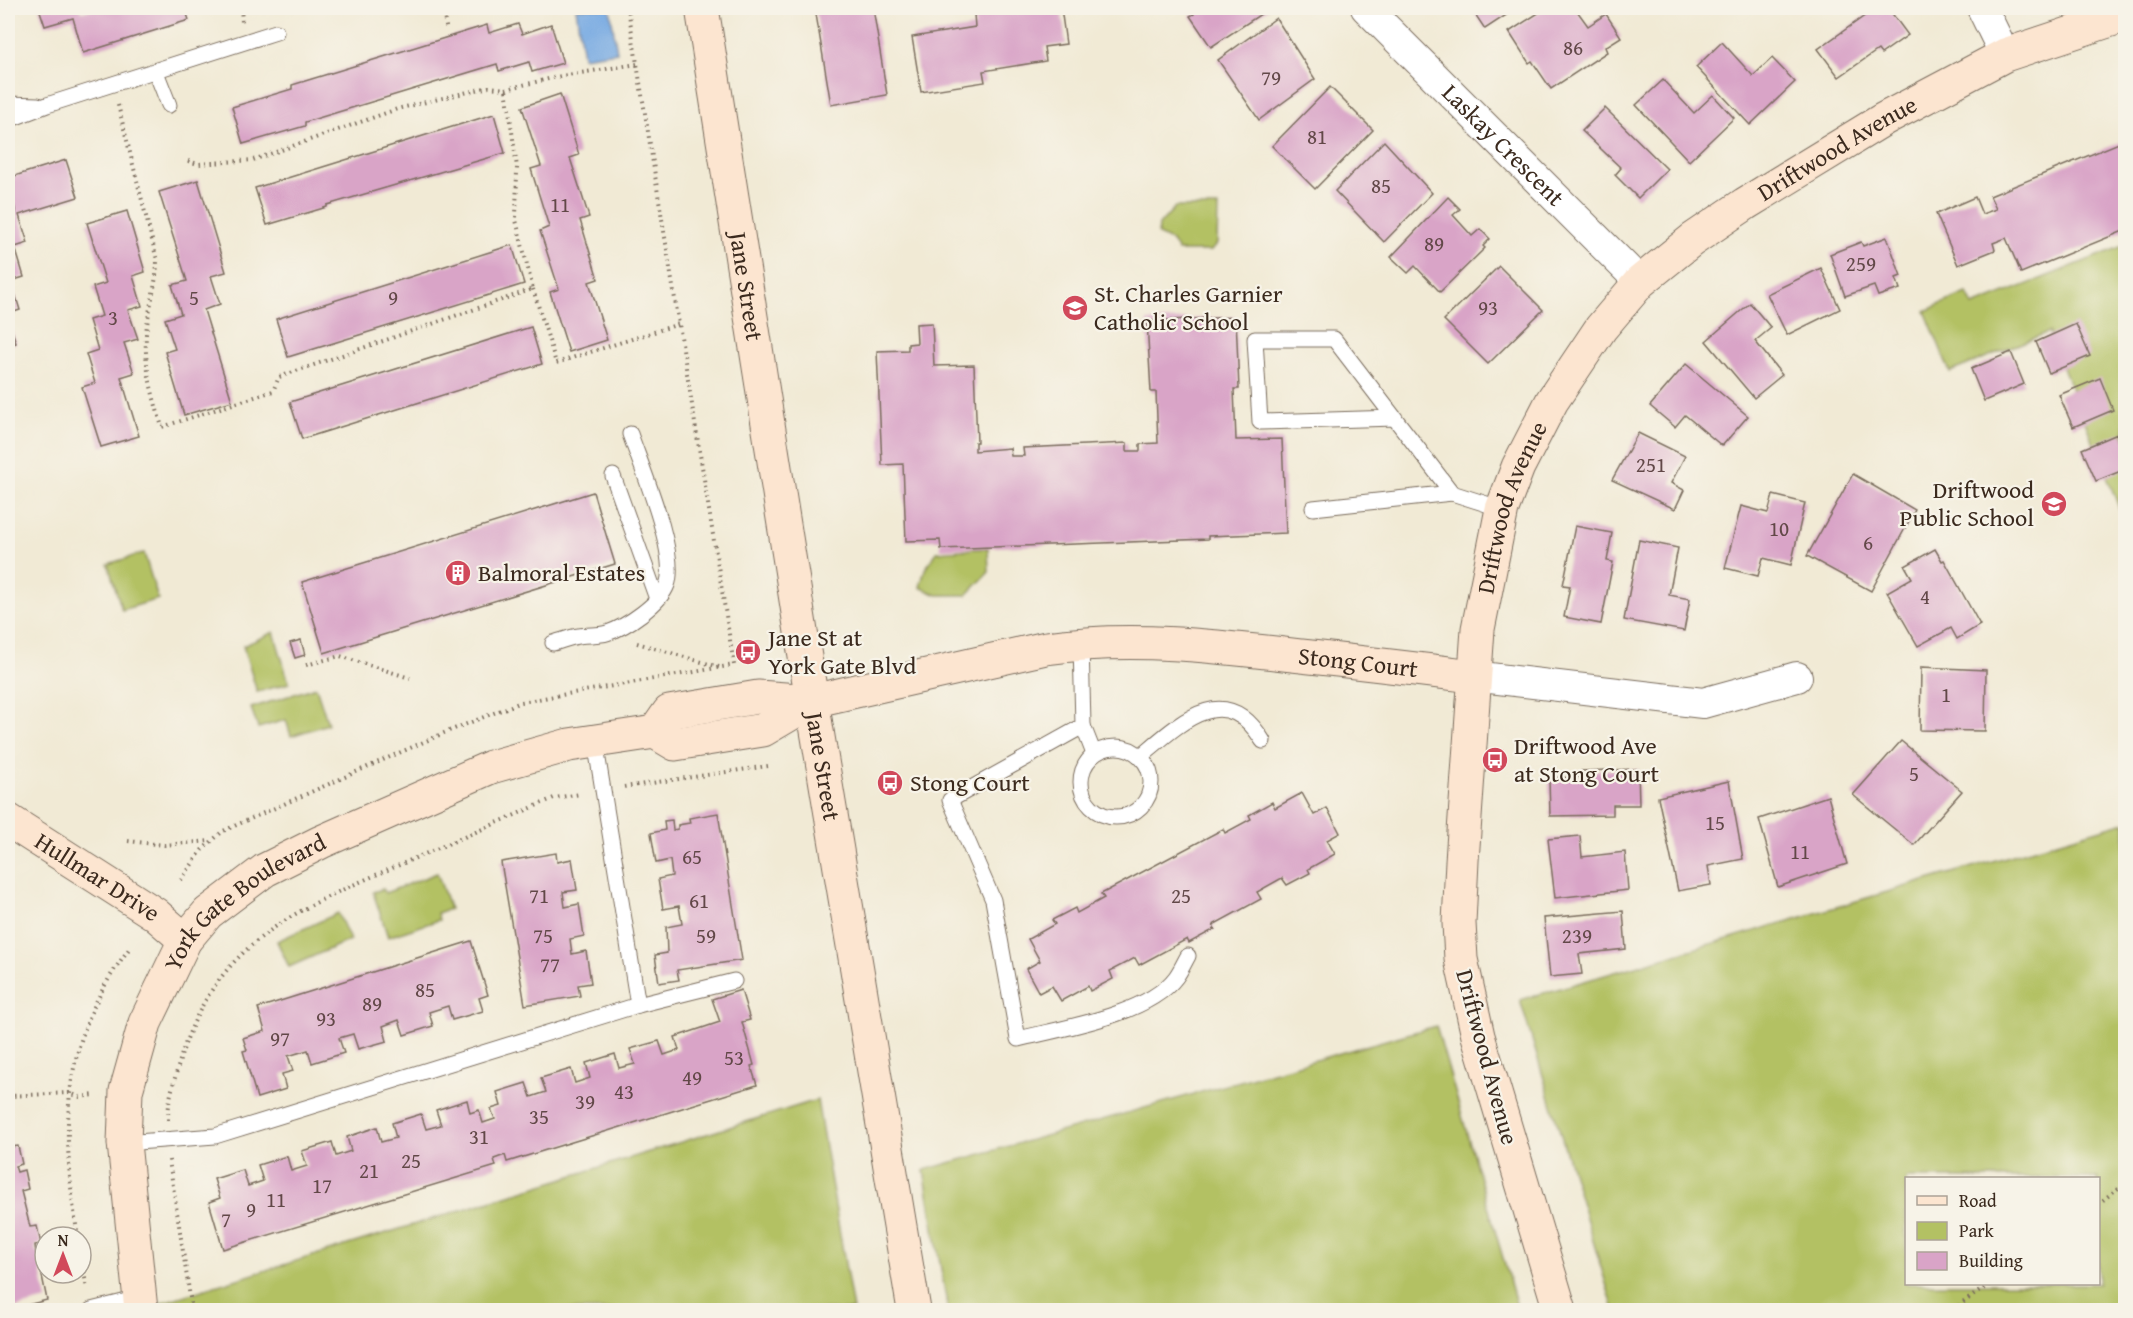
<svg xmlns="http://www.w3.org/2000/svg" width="2133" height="1318" viewBox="0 0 2133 1318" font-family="'Gentium Book Plus',serif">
<rect width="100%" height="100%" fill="#f7f3e8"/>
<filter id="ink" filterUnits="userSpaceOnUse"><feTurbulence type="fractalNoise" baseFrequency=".0167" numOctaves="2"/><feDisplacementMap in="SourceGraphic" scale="12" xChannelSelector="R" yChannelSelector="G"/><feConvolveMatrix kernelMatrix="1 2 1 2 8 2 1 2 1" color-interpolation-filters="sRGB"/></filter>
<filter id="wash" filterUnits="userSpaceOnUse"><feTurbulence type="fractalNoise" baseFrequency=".008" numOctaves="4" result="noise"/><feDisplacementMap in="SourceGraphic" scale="24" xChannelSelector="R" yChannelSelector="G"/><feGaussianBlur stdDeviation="1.35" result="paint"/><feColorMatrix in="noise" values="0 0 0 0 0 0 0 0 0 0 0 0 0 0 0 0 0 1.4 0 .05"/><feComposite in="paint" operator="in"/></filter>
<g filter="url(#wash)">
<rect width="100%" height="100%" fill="#f1ead5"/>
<g fill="#b3c163" stroke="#777640" stroke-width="1.5" fill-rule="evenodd">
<polygon points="1175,207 1218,207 1217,244 1211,251 1178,251 1172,241 1158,235 1159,225"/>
<polygon points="2125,245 2125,522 2049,332 1950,372 1925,311 1967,293 1973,306"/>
<polygon points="988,548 989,572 967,595 937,595 920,587 925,569 937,552"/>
<polygon points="144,553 158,599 122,610 108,564"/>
<polygon points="274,632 289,683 257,692 243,646"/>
<polygon points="316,687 328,724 291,736 286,720 258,728 251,708"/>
<path d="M2125,822V1310H1614L1520,1000ZM1906,1178H2098V1284H1906Z"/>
<polygon points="437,873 450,909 437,913 439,920 388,937 373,892 383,889 385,893"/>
<polygon points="338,913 350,940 289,967 277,941"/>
<polygon points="1436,1026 1518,1310 948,1310 924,1170"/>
<polygon points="817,1100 853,1310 160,1310 160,1303"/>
</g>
<polygon fill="#76a9e2" stroke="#586a80" stroke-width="1.5" points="576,8 610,8 617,52 583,57"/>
<g id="blocks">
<g fill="#d9a4c7">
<polygon points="39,8 80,8 82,12 97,8 185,8 189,20 83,53 73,18 45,26"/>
<polygon points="815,8 873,8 887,95 831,105"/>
<polygon points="1017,8 1061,8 1066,44 1044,47 1046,61 983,71 985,82 921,92 912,37 975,27 974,14"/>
<polygon points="1189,8 1270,8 1211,47 1190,16 1194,14"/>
<polygon points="1471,8 1517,8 1485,29"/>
<polygon points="1546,8 1575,8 1588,26 1606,14 1621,37 1605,47 1607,52 1551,89 1532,61 1529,63 1509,32"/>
<polygon points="1876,8 1888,8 1908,35 1881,54 1878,50 1839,77 1818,49"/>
<polygon points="1276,18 1315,79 1259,120 1218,60"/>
<polygon points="518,24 522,34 551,24 563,63 532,72 529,62 499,71 497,64 305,122 305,126 243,144 232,107 292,89 292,85 487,25 489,33"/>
<polygon points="1722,42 1753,76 1772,58 1795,82 1750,125 1696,67"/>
<polygon points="1663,80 1694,113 1713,95 1734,118 1689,161 1636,105"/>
<polygon points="1330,87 1373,130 1315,189 1272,146"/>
<polygon points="560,94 579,155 570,158 589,217 580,220 598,279 589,282 607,340 569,352 550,292 559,289 540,231 549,227 531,169 541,166 522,107"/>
<polygon points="1605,108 1667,169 1638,198 1615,175 1621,168 1582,131"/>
<polygon points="494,114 505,153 327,205 327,207 267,225 255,188"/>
<polygon points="2126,140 2126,230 2021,273 2006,238 1993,243 1995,250 1958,265 1936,214 1975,197 1982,214 1996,209 1990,196"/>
<polygon points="1384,141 1432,193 1384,242 1335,191"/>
<polygon points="66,160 78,197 19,215 28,243 15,247 24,277 11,281 20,310 8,314 8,216 16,213 8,178"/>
<polygon points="198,180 226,272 211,276 220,304 204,310 232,401 184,415 165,352 175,349 165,319 181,314 172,285 187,281 159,192"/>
<polygon points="1448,197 1460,209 1453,215 1472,236 1480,229 1490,239 1483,246 1485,248 1440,292 1415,266 1408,273 1391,257"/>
<polygon points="127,211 145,272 133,276 142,306 128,310 138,339 124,343 134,373 121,377 139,436 101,447 82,387 95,383 86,354 98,350 89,320 102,316 93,287 106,283 87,223"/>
<polygon points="1887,237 1901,276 1896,278 1900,289 1878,296 1874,286 1845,296 1830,254 1861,242 1863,246"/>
<polygon points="512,245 524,284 288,357 276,319"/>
<polygon points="1499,266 1543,310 1488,364 1444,320"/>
<polygon points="1821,268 1840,309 1787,335 1767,294"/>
<polygon points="1750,303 1771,328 1755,341 1782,375 1754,398 1706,341"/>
<polygon points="1236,317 1239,389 1234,389 1236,440 1282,439 1286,533 1208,536 1208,539 941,549 940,540 906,541 903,464 882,465 877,351 908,350 908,344 917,343 916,324 932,323 934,366 974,365 977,442 975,442 975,451 1010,448 1011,456 1024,456 1023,448 1127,443 1127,451 1140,451 1140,444 1158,443 1156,392 1151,392 1147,321"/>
<polygon points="8,318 16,343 8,346"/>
<polygon points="2076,324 2090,356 2049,373 2036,342"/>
<polygon points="531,327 542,364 302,439 290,402"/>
<polygon points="2011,352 2024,384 1984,401 1971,369"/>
<polygon points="1686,364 1748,416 1722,446 1685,415 1675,427 1650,406"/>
<polygon points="2100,378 2113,410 2073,427 2059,395"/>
<polygon points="2122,432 2126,440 2126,469 2096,481 2082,449"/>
<polygon points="1638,433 1685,456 1671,483 1684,490 1675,509 1612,480"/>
<polygon points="1853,474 1915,510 1871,591 1807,556"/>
<polygon points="593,492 615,564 324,653 302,582"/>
<polygon points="1773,495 1805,503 1791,565 1763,558 1758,576 1725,568 1741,506 1768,513"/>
<polygon points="1575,526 1612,533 1607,561 1613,562 1601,624 1564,617 1570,586 1563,585"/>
<polygon points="1639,540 1678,548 1669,595 1690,599 1684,631 1624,620"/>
<polygon points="1935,549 1942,561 1944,560 1980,625 1957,639 1951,628 1918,646 1887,592 1912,578 1905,566"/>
<polygon points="301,640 305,655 295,658 290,643"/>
<polygon points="1921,667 1986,670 1985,731 1920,730"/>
<polygon points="1901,741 1962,791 1914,845 1853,795"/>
<polygon points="1638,769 1639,805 1613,805 1613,815 1550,816 1549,778 1581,777 1581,771"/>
<polygon points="1729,781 1743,859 1708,866 1711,885 1678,891 1658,797"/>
<polygon points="1302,793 1314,815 1327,808 1340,833 1327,840 1335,854 1308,869 1310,873 1287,885 1282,878 1257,892 1261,899 1213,925 1215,929 1189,943 1187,939 1139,965 1135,958 1110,971 1113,979 1090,991 1088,986 1061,1001 1052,986 1039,993 1026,969 1040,961 1028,939 1055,924 1052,920 1075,908 1077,913 1104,898 1101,894 1223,829 1225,833 1251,819 1249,815 1272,802 1275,808"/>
<polygon points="1828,796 1847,864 1778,887 1759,819"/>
<polygon points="718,813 742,960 677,970 679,980 659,983 655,955 667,953 666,927 682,924 679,906 663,909 658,879 672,876 670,860 656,863 651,833 665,830 664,821 672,820 673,830 678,829 678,825 690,823 689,818"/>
<polygon points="1580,836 1582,857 1625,852 1628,890 1555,898 1548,839"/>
<polygon points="556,853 557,862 572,859 577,890 563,892 565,907 579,904 584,936 570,939 572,954 586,951 591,983 578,985 580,996 525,1005 501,862"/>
<polygon points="1623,911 1626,949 1579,954 1582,974 1550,977 1544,918"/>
<polygon points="471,941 488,995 479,998 483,1011 452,1020 448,1006 429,1012 433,1026 404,1035 399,1020 383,1026 387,1041 358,1049 353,1034 339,1038 344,1053 312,1063 308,1050 288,1056 293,1071 282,1074 286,1089 257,1098 243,1051 247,1050 243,1038 265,1031 258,1008"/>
<polygon points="741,990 750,1020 742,1022 754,1065 751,1066 757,1085 507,1162 505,1155 494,1159 496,1166 223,1249 209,1202 220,1198 214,1179 243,1170 248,1186 263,1181 258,1165 287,1156 291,1171 307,1166 302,1151 332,1142 336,1156 351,1151 347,1137 377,1127 381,1142 396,1138 392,1123 421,1114 426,1129 441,1125 436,1110 467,1100 470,1113 479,1110 483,1123 495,1119 491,1109 501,1106 497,1092 526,1083 531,1097 546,1092 541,1078 571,1069 575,1083 590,1078 586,1063 615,1054 619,1068 635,1064 630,1049 659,1041 664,1055 679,1050 675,1037 720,1022 712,999"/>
<polygon points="8,1135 11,1147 18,1146 22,1164 15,1166 17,1172 24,1170 28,1189 21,1191 30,1227 37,1226 41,1244 35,1245 36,1253 43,1251 45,1270 41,1271 47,1300 8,1310"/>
</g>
</g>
</g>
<g filter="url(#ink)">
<use href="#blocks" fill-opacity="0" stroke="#7b6d5e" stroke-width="1.5"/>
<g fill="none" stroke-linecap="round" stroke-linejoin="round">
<g stroke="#7b6d5e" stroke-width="17">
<g id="lane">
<polyline points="156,72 169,105"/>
<polyline points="8,104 38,105"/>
<polyline points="8,120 47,105 276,32"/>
<polyline points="1395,418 1260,422 1255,339 1334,339 1452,493 1502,509"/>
<polyline points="613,476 657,599"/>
<polyline points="1313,508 1452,493"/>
<path d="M553,643C561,641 570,637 579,636C588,634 598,636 607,633C626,627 660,604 667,585C679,555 641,466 630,434"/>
<path d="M1081,643L1083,726L950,800L993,900L1018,1039C1063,1028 1148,1015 1176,977C1181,970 1184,963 1188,956"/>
<polyline points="1083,726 1094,754"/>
<polyline points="595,741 638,1005"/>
<circle cx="1116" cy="782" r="35"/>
<path d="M1141,756C1180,723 1225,678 1263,741"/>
<polyline points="124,1143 215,1136 638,1005 734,981"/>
<polyline points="91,1310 139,1298"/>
</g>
</g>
<g stroke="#7b6d5e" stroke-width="32">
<g id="street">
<path id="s1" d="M1366,8L1640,282"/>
<polyline points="1982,8 2005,55"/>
<polyline points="1473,676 1703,703 1797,677"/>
</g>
</g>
<g stroke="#7b6d5e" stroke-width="35">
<g id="secondary">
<path id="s2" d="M702,8L812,701L914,1310"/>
<path id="s3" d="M655,732L669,712L758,697L812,701L1046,648C1132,636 1216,646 1301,656C1358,662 1416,669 1473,676"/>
<path id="s4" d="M8,820L155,914L185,940"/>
<path id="s5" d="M141,1310L124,1143L126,1091L145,1023L185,940L208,913L265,870L321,842L491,767L569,745L655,732L675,744L763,730L812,701"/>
<path id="s6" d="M1560,1310L1478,1036L1461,959L1459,923L1462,861L1478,629L1502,509L1518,467L1552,401L1601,328L1640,282L1692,240L1745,204L1884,119L2005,55L2126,15"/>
</g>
</g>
<g stroke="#7b6d5e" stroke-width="4" stroke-dasharray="1.5 4.5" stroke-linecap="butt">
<polyline points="241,8 242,22"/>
<polyline points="442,8 447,31"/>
<path d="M118,105L157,260C157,285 148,309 146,334C144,367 153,396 162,427L273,391L279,377L533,289L516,220L517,167L506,89"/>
<polyline points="188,161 198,164 253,160 397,109 489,87 506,89 561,76 637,64"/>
<polyline points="533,289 556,363 679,324"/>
<polyline points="637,643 719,667"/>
<polyline points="306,665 340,656 410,678"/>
<polyline points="624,787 768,766"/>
<polyline points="128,841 164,845 210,841"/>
<polyline points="181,880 202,850 223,831 444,733 521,702 734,665 628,8"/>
<polyline points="8,1096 69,1093 80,1097 95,1095"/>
<path d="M168,1120C168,1097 176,1075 182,1053C219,939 303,906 404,863C454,841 504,820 554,798L581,794"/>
<polyline points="169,1160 192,1310"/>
<polyline points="2098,1204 2126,1182"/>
<path d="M78,1237C60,1129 60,1040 129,949"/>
<polyline points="81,1254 87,1289"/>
<polyline points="1947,1310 1958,1306 1990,1284"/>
</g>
<use href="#lane" stroke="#fff" stroke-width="15"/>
<use href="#street" stroke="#fff" stroke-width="30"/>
<use href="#secondary" stroke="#fce5d0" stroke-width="33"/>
</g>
</g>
<defs>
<g id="school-disc" transform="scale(1.35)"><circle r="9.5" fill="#d1495b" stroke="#f7f3e8"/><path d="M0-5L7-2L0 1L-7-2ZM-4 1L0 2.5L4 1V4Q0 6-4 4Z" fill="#fff"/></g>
<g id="building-disc" transform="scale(1.35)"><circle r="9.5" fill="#d1495b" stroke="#f7f3e8"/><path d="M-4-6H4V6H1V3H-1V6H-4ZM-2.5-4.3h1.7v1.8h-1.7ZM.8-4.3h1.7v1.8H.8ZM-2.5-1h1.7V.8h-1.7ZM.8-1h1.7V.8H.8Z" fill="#fff"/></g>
<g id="bus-disc" transform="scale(1.35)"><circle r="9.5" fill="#d1495b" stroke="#f7f3e8"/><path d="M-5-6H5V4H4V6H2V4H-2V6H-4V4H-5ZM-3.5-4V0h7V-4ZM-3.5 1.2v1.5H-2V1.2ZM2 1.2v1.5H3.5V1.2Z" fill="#fff"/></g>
</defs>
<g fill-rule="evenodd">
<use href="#school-disc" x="1075" y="308"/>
<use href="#school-disc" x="2054" y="504"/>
<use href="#building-disc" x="458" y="573"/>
<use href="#bus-disc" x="748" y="652"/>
<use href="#bus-disc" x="1495" y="760"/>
<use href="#bus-disc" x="890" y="783"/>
</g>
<g text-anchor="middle" stroke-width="4.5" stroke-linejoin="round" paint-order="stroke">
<g font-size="21" fill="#624848">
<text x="1573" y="55">86</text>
<text x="1271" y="85">79</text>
<text x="1317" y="144">81</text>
<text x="1381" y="193">85</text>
<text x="560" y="212">11</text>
<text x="1434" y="251">89</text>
<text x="1861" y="271">259</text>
<text x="194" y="305">5</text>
<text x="393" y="305">9</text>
<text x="1488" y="315">93</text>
<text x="113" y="325">3</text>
<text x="1651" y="472">251</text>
<text x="1779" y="536">10</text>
<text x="1868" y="550">6</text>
<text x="1925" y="604">4</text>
<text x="1946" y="702">1</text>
<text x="1914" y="781">5</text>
<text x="1715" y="830">15</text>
<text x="1800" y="859">11</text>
<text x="692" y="864">65</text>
<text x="539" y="903">71</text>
<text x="1181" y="903">25</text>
<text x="699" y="908">61</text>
<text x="543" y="943">75</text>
<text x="706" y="943">59</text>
<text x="1577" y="943">239</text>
<text x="550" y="972">77</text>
<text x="425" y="997">85</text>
<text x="372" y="1011">89</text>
<text x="326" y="1026">93</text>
<text x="280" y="1046">97</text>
<text x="734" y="1065">53</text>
<text x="692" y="1085">49</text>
<text x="624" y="1099">43</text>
<text x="585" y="1109">39</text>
<text x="539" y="1124">35</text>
<text x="479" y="1144">31</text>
<text x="411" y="1168">25</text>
<text x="369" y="1178">21</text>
<text x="322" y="1193">17</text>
<text x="276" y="1207">11</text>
<text x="251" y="1217">9</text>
<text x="226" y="1227">7</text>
</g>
<g font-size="24" fill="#3b2a1e" stroke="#f7f3e8">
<text dy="8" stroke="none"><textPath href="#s1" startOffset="194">Laskay Crescent</textPath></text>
<text dy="8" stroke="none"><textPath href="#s6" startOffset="1324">Driftwood Avenue</textPath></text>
<text dy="8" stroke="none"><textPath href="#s2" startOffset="282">Jane Street</textPath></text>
<text dy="8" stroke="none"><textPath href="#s6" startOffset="822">Driftwood Avenue</textPath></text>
<text dy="8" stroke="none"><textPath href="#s3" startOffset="722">Stong Court</textPath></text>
<text dy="8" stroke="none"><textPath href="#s2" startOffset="768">Jane Street</textPath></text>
<text dy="8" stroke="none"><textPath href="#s4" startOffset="106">Hullmar Drive</textPath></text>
<text dy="8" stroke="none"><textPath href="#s5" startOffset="453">York Gate Boulevard</textPath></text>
<text transform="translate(1487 1057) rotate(75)" y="8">Driftwood Avenue</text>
</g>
<g font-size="24" fill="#3b2a1e" stroke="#f7f3e8" text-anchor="start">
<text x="1094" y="302">St. Charles Garnier<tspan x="1094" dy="28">Catholic School</tspan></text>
<text x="2034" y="498" text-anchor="end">Driftwood<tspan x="2034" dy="28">Public School</tspan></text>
<text x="478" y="581">Balmoral Estates</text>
<text x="768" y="646">Jane St at<tspan x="768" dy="28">York Gate Blvd</tspan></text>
<text x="1514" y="754">Driftwood Ave<tspan x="1514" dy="28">at Stong Court</tspan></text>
<text x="910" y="791">Stong Court</text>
</g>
</g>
<rect width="2133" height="1318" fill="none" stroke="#f7f3e8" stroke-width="30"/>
<rect x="1905" y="1177" width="195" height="108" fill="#f7f3e8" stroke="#aca397" stroke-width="1.5"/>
<rect x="1917" y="1196" width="30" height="9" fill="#fce5d0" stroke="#aca397" stroke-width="1.5"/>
<text x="1959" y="1207" font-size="18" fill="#3b2a1e">Road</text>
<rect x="1917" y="1222" width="30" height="18" fill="#b3c163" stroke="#aca397" stroke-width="1.5"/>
<text x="1959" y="1237" font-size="18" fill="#3b2a1e">Park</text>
<rect x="1917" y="1252" width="30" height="18" fill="#d9a4c7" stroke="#aca397" stroke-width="1.5"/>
<text x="1959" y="1267" font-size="18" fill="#3b2a1e">Building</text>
<g transform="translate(63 1255)"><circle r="28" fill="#f7f3e8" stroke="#aca397" stroke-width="1.5"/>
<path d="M0-4.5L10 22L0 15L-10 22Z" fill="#d1495b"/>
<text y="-9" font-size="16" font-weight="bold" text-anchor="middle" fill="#3b2a1e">N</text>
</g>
</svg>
